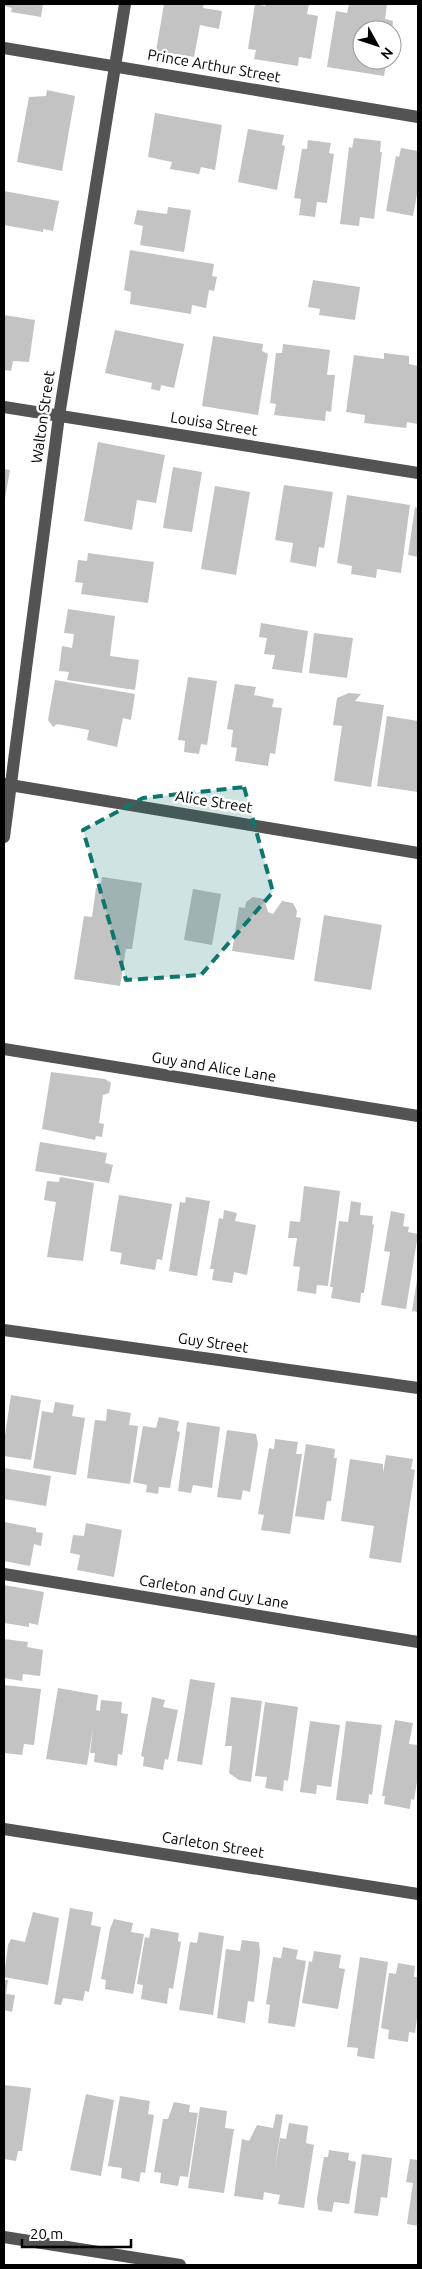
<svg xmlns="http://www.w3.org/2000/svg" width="422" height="2269" viewBox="0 0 422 2269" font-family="Ubuntu,sans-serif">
<rect width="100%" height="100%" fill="#fff"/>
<g fill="#c3c3c3">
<polygon points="4,4 43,4 41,17 11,12 12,8 4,6"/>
<polygon points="164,4 204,4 203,8 222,11 219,29 200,25 194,57 156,51"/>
<polygon points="255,4 265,6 266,4 309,4 307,14 318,16 311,59 299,57 298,66 254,59 256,50 248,49"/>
<polygon points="349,4 387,4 385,19 393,21 392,30 362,30 362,60 387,60 384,76 327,67 336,11 347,13"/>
<polygon points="47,90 75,96 62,171 17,162 29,97 46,96"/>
<polygon points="155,113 222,125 215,170 201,167 199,174 170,169 172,162 148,157"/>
<polygon points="248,129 284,135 282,145 285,146 277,190 238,182"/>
<polygon points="354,138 381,141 380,152 382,152 374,219 360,217 359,226 340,224 349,147 352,148"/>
<polygon points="308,140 331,143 329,153 334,154 327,203 317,202 315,217 299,215 301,199 294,198 302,149 307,149"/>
<polygon points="401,148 418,151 418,189 413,216 386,211 396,156 399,157"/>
<polygon points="4,191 59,201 53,231 43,229 43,232 4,225"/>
<polygon points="168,207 191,210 184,252 140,245 143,226 134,224 137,210 167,214"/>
<polygon points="130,250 214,264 212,276 217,277 214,291 209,290 206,308 192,305 191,314 130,304 131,292 124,290"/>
<polygon points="313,280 360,287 355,320 319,315 320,309 308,307"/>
<polygon points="4,315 35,320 29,362 13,361 11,371 4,370"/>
<polygon points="115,330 184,344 174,388 161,385 160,391 151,389 152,383 105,373"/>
<polygon points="213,336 263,344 262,351 268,354 258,415 202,406"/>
<polygon points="283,344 330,350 327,375 335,375 331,412 326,411 325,421 274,415 276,404 270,403 276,353 282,353"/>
<polygon points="384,353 409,356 409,364 418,366 418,424 407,422 406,428 364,423 365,415 346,412 354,355 384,359"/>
<polygon points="98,442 165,455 156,503 137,500 132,530 84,521"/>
<polygon points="173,467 202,472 192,532 163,528"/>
<polygon points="4,469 10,470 5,498 4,498"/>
<polygon points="284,485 333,492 324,548 319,547 316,567 290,562 293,543 275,540"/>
<polygon points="215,486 250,492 236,575 201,569"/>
<polygon points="347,495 410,505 401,573 377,569 376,578 351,574 352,566 337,563"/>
<polygon points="415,507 418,508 418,557 408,555"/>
<polygon points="88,553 154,562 148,603 81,594 83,583 75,582 78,560 87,561"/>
<polygon points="68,609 115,616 110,656 139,660 135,690 67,680 69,672 59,671 62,646 72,648 74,634 64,633"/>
<polygon points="261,623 308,631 302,673 272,669 275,655 264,654 267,638 259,637"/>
<polygon points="314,633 353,638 347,678 309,673"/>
<polygon points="188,677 217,681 207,745 201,744 199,754 184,752 185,741 178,740"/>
<polygon points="55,680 135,694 131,720 123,718 117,747 87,740 89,730 57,724 53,727 48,720"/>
<polygon points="235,684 256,687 254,695 274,699 272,707 282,708 275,754 270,753 268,766 235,761 237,748 231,747 233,730 227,729"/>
<polygon points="349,693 361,694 355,701 384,705 371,787 334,781 342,726 333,725 337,698"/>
<polygon points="387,716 418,721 418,792 377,786"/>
<polygon points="102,877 142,883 132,949 126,949 120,986 74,979 84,916 92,917 96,888 100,889"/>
<polygon points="193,889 221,894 212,945 184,940"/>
<polygon points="253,897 264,899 268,912 273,914 282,901 293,903 297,911 296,917 301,918 294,960 232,951 239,907 245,908 246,902"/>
<polygon points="324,915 382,925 371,990 314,981"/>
<polygon points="51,1072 105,1079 111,1083 109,1093 103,1095 99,1123 104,1124 102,1137 96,1136 95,1140 42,1129"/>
<polygon points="40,1142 107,1153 105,1163 113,1165 109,1183 35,1171"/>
<polygon points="60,1177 94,1183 83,1261 47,1257 56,1202 44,1200 47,1181 59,1182"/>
<polygon points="304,1186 340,1191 328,1286 317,1285 316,1294 297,1291 300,1267 293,1266 297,1238 288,1238 290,1221 300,1222"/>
<polygon points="119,1195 172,1204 162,1260 157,1259 155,1270 120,1264 122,1253 110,1251"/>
<polygon points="186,1197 210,1201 197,1276 169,1271 180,1202 185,1203"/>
<polygon points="351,1201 361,1203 360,1215 373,1216 372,1224 374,1225 364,1293 361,1293 360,1303 331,1298 333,1287 330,1287 339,1221 348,1222"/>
<polygon points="224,1210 237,1213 235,1221 256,1225 247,1275 234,1272 232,1283 212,1280 214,1269 210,1269 219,1218 223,1219"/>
<polygon points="391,1211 405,1214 403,1226 409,1227 408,1232 418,1234 406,1309 381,1305 390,1252 384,1251"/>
<polygon points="417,1280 418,1280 418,1312 412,1311"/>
<polygon points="11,1395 41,1400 31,1460 4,1456 4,1442"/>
<polygon points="55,1402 74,1405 72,1416 85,1418 76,1475 33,1468 42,1411 53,1413"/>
<polygon points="107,1409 131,1413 129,1425 138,1426 130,1484 87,1478 95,1420 106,1421"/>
<polygon points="159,1417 179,1421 177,1431 180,1432 170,1488 159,1487 158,1494 146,1492 147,1485 133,1482 143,1426 156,1428"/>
<polygon points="187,1422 220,1427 212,1488 193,1485 191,1493 178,1491"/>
<polygon points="227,1430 256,1434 258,1444 250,1492 243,1490 241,1500 217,1497"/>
<polygon points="275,1439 298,1442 296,1454 302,1454 290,1534 261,1530 264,1515 258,1514 269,1448 274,1449"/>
<polygon points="306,1444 335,1449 334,1458 337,1458 331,1501 327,1501 324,1520 295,1516"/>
<polygon points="386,1455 413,1459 411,1469 415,1470 401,1563 369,1558 374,1526 341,1521 350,1459 383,1464 383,1473"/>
<polygon points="4,1468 51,1476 46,1506 4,1499"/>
<polygon points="4,1522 36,1528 36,1532 43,1533 41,1546 34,1544 30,1566 4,1561"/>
<polygon points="86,1523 122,1530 114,1577 77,1570 80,1555 70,1553 73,1535 84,1536"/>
<polygon points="4,1585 44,1592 38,1625 29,1623 29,1627 4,1623"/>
<polygon points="4,1639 28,1642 27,1647 43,1650 40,1676 23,1674 22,1681 4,1678"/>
<polygon points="190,1679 215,1683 202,1765 177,1761"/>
<polygon points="4,1685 41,1689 34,1745 24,1744 22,1755 4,1753"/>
<polygon points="58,1688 98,1695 96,1710 100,1711 101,1700 122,1702 121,1713 128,1714 122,1755 118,1754 117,1766 94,1762 95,1753 90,1753 93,1728 87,1765 46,1759"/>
<polygon points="152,1697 165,1700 163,1707 178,1710 168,1760 165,1759 163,1770 143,1766 144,1757 141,1756"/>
<polygon points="231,1697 262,1701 251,1782 239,1780 229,1773 232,1746 225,1746"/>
<polygon points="265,1702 298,1707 288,1781 284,1780 283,1791 265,1788 267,1777 255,1776"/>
<polygon points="395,1720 413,1723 409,1744 418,1745 418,1776 414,1800 411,1799 410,1809 384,1804 385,1796 382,1796"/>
<polygon points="310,1721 340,1725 331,1787 317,1785 316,1794 300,1792"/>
<polygon points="346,1721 382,1725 372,1795 369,1794 368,1804 336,1800"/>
<polygon points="70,1908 93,1912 91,1925 101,1927 89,1992 85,1991 83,2001 63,1998 61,2005 54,2004"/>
<polygon points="33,1912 59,1918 48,1985 4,1977 8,1945 11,1939 25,1942"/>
<polygon points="114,1919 133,1923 131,1932 144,1934 133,1994 105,1989 106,1980 101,1979 110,1929"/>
<polygon points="151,1928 179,1933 178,1941 181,1942 173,1989 169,1988 167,2004 141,1999 143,1985 137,1984 145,1937 149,1938"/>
<polygon points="199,1932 224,1936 213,2015 179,2010 190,1942 197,1943"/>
<polygon points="242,1940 259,1942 260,1953 254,2002 248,2001 245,2023 217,2018 226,1949 240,1951"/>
<polygon points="283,1947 298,1950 296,1959 306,1961 295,2027 268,2023 270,2005 266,2004 273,1957 281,1958"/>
<polygon points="314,1951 341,1955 339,1968 345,1969 338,2009 302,2003 309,1961 312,1962"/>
<polygon points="360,1957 388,1962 374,2059 357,2056 358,2048 347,2047"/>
<polygon points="398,1963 415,1966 414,1977 418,1977 418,2010 415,2033 409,2032 408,2042 388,2039 389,2030 381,2028 389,1973 396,1974"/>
<polygon points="4,1980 8,1980 6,1994 15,1995 12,2012 4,2010"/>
<polygon points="4,2085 31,2088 22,2151 18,2151 16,2161 4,2159"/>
<polygon points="86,2094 114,2100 101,2176 70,2170"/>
<polygon points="120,2096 150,2101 148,2114 154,2115 145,2173 141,2172 139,2182 121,2178 122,2168 108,2166"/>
<polygon points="174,2102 190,2105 189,2112 198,2113 188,2177 180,2176 178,2186 160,2183 161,2173 154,2172 163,2119 168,2119"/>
<polygon points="200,2107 227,2111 225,2128 234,2129 224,2193 188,2188"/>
<polygon points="276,2114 283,2115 274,2174 280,2138 286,2139 289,2123 308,2126 306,2143 314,2145 304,2208 278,2204 280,2195 264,2192 263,2200 234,2196 242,2139 249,2141 257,2125 273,2128"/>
<polygon points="329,2150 349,2153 348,2160 356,2162 349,2204 334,2202 332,2212 318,2210 317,2199 324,2157 328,2157"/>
<polygon points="362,2154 392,2158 387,2198 381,2197 378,2216 354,2213"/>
<polygon points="410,2159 418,2160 418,2226 407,2224 413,2183 406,2182"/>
</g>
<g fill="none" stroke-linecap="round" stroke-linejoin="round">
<g stroke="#535353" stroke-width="12">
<polyline points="4,48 418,117"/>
<polyline points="4,407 418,473"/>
<polyline points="4,784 418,853"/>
<polyline points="4,837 59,416 125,4"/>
<polyline points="4,1049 418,1116"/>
<polyline points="4,1330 418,1388"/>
<polyline points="4,1574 418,1642"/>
<polyline points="4,1829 418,1894"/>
<polyline points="4,2237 180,2265"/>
</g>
</g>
<path fill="#0f766e" fill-opacity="0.2" stroke="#0f766e" stroke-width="4" stroke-dasharray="10 6" stroke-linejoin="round" d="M244,787L273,892L201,975L126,980L83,830L143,798Z"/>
<g text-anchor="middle" stroke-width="5" stroke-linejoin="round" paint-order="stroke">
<g font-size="15" fill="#000" stroke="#fff">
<text transform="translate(214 66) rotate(10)" y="5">Prince Arthur Street</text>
<text transform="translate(43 417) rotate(-82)" y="5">Walton Street</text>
<text transform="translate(214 424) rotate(9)" y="5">Louisa Street</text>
<text transform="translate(214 802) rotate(9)" y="5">Alice Street</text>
<text transform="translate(214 1067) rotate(9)" y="5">Guy and Alice Lane</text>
<text transform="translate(213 1343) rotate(8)" y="5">Guy Street</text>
<text transform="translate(214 1592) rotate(9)" y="5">Carleton and Guy Lane</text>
<text transform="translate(213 1845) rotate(9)" y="5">Carleton Street</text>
</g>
</g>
<rect width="422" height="2269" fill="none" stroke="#000000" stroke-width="10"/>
<g transform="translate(377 45) rotate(130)"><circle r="24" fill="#ffffff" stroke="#999999"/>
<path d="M0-4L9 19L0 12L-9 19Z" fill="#000000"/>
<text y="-8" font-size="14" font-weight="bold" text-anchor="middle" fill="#000000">N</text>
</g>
<path d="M22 2239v8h109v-8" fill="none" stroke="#000000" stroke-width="2.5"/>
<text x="30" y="2239" font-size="15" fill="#000000" stroke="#ffffff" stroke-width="4" paint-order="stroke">20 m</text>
</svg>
